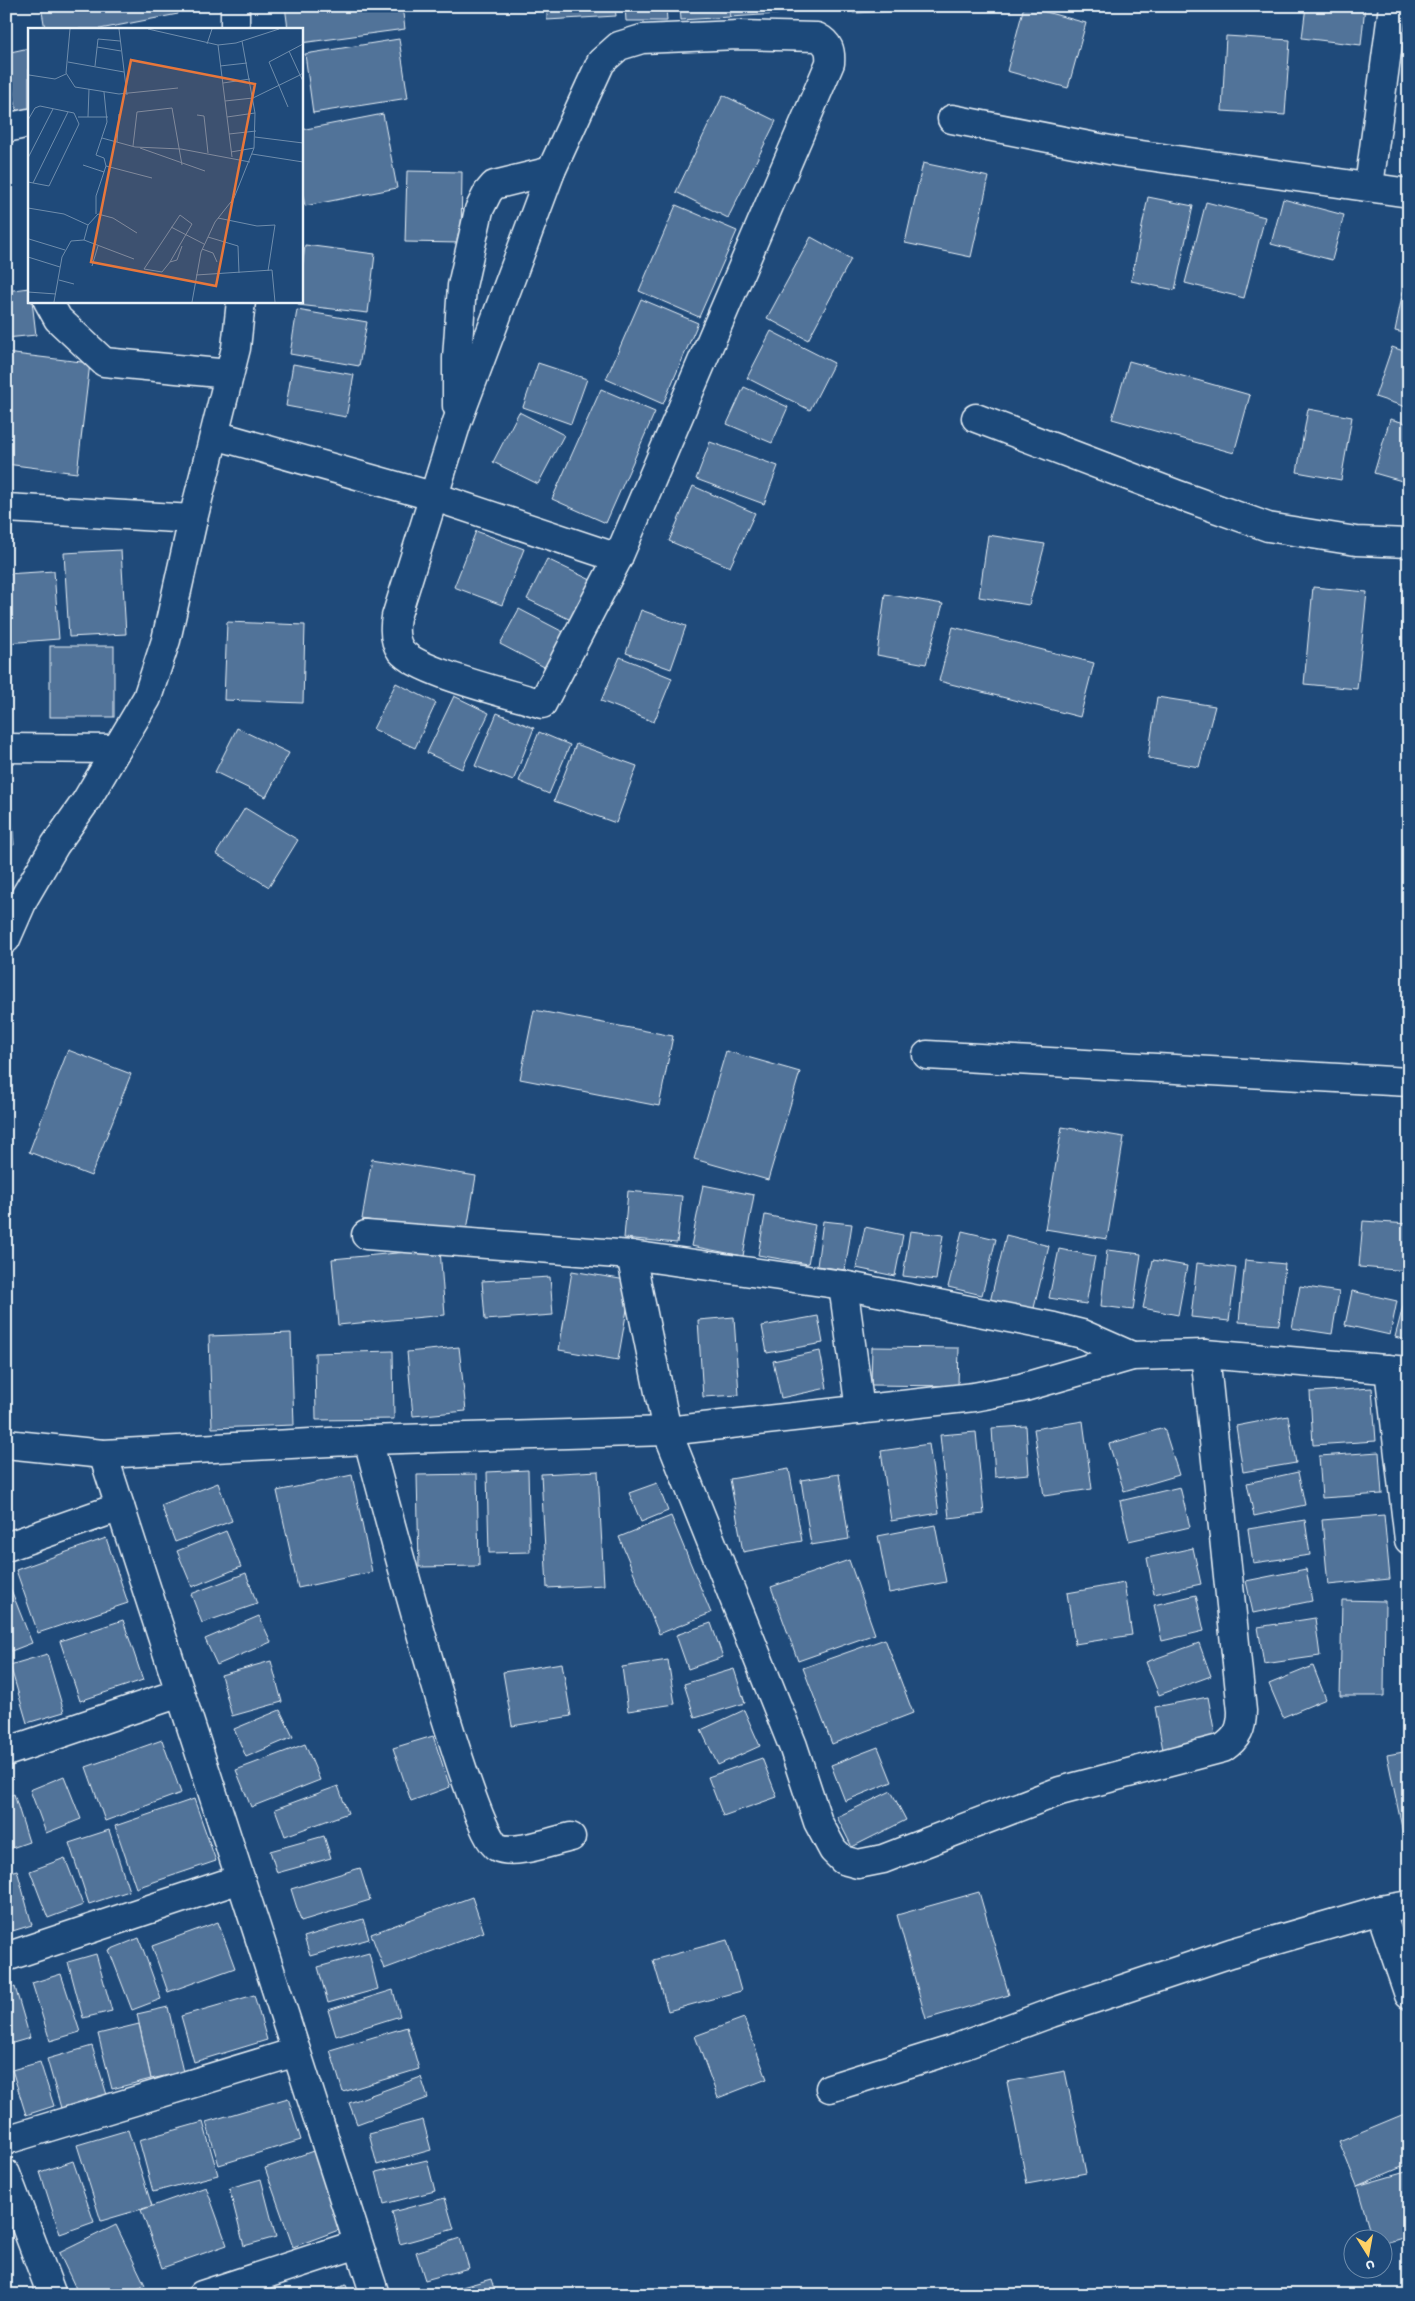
<svg xmlns="http://www.w3.org/2000/svg" width="1415" height="2301" viewBox="0 0 1415 2301" font-family="'Gochi Hand',sans-serif">
<rect width="100%" height="100%" fill="#1f4a7a"/>
<filter id="ink" filterUnits="userSpaceOnUse"><feTurbulence type="fractalNoise" baseFrequency=".02" numOctaves="2"/><feDisplacementMap in="SourceGraphic" scale="10" xChannelSelector="R" yChannelSelector="G"/><feConvolveMatrix kernelMatrix="1 2 1 2 8 2 1 2 1" color-interpolation-filters="sRGB"/></filter>
<g filter="url(#ink)">
<g fill="#517399" stroke="#e8f1f8">
<polygon points="41,6 177,6 178,14 100,29 45,29"/>
<polygon points="285,6 402,6 405,29 301,43 301,29 288,29"/>
<polygon points="547,6 615,6 616,16 547,20"/>
<polygon points="625,6 666,6 667,21 626,21"/>
<polygon points="680,6 730,6 730,17 681,20"/>
<polygon points="730,6 777,6 778,14 730,17"/>
<polygon points="800,6 844,6 844,7 800,8"/>
<polygon points="853,6 903,6 903,11 853,13"/>
<polygon points="1024,6 1086,23 1068,88 1007,71"/>
<polygon points="1306,6 1365,6 1361,45 1302,38"/>
<polygon points="1226,36 1290,40 1285,115 1222,111"/>
<polygon points="399,39 408,98 313,113 305,54"/>
<polygon points="29,48 29,116 18,118 6,53"/>
<polygon points="723,95 776,121 728,218 676,192"/>
<polygon points="383,114 397,188 305,206 301,187 301,130"/>
<polygon points="1409,114 1409,135 1405,134"/>
<polygon points="923,163 989,177 971,257 905,243"/>
<polygon points="407,171 462,172 461,243 405,242"/>
<polygon points="1148,197 1193,206 1175,290 1131,281"/>
<polygon points="1283,199 1344,215 1332,260 1271,244"/>
<polygon points="1206,202 1265,217 1244,298 1185,283"/>
<polygon points="676,205 737,231 699,317 639,291"/>
<polygon points="811,237 851,259 808,340 767,318"/>
<polygon points="305,245 375,254 368,313 298,305 298,301 301,301 301,276"/>
<polygon points="1405,281 1409,282 1409,334 1395,331"/>
<polygon points="29,288 29,301 32,301 36,335 6,338 6,291"/>
<polygon points="641,299 698,323 663,404 606,379"/>
<polygon points="297,310 367,322 359,366 290,354"/>
<polygon points="771,331 834,363 810,410 747,378"/>
<polygon points="1392,347 1409,353 1409,408 1375,397"/>
<polygon points="6,353 90,363 77,473 6,464"/>
<polygon points="1129,361 1250,395 1234,453 1112,419"/>
<polygon points="538,363 587,379 571,424 523,407"/>
<polygon points="293,364 354,375 346,417 286,406"/>
<polygon points="744,387 788,407 772,443 727,424"/>
<polygon points="601,389 655,412 606,523 552,499"/>
<polygon points="1308,409 1352,417 1341,480 1297,472"/>
<polygon points="519,412 564,435 538,484 493,462"/>
<polygon points="1390,419 1409,424 1409,483 1374,473"/>
<polygon points="710,442 778,466 764,504 696,479"/>
<polygon points="693,486 755,513 730,567 669,541"/>
<polygon points="476,531 524,549 502,605 454,587"/>
<polygon points="988,535 1045,544 1029,605 979,597"/>
<polygon points="121,550 126,634 69,637 64,553"/>
<polygon points="547,559 595,582 575,622 527,599"/>
<polygon points="54,571 59,639 6,643 6,574"/>
<polygon points="1313,587 1367,592 1357,689 1304,684"/>
<rect x="1402" y="588" width="7" height="64"/>
<polygon points="885,594 943,604 926,664 877,655"/>
<polygon points="519,609 569,635 550,670 500,644"/>
<polygon points="641,610 686,626 671,669 626,653"/>
<polygon points="227,622 305,625 303,703 224,700"/>
<polygon points="953,627 1094,663 1080,717 939,681"/>
<rect x="50" y="646" width="64" height="71"/>
<polygon points="620,657 672,678 654,722 601,701"/>
<polygon points="396,683 436,703 415,748 373,729"/>
<polygon points="454,696 489,713 462,769 427,753"/>
<polygon points="1157,697 1215,706 1199,767 1148,758"/>
<polygon points="497,713 534,728 513,781 475,766"/>
<polygon points="237,728 289,753 266,797 215,772"/>
<polygon points="539,732 570,745 549,794 519,781"/>
<polygon points="576,744 637,766 616,823 554,801"/>
<polygon points="6,767 9,767 14,845 6,846"/>
<polygon points="245,808 298,840 269,887 216,854"/>
<polygon points="534,1010 673,1036 659,1106 520,1079"/>
<polygon points="68,1050 131,1074 91,1176 29,1152"/>
<polygon points="726,1051 800,1072 768,1180 694,1159"/>
<polygon points="1062,1127 1124,1137 1107,1239 1045,1229"/>
<polygon points="372,1159 476,1176 466,1236 362,1219"/>
<polygon points="703,1185 754,1195 743,1256 691,1246"/>
<polygon points="628,1191 682,1196 677,1243 624,1238"/>
<polygon points="765,1215 815,1225 808,1264 758,1255"/>
<polygon points="823,1221 852,1224 845,1270 817,1266"/>
<polygon points="1363,1221 1409,1224 1409,1271 1359,1267"/>
<polygon points="865,1227 903,1235 895,1276 856,1268"/>
<polygon points="910,1231 943,1235 936,1280 903,1276"/>
<polygon points="962,1231 996,1239 982,1295 948,1287"/>
<polygon points="1006,1235 1049,1246 1033,1312 990,1302"/>
<polygon points="440,1249 445,1315 338,1325 332,1259"/>
<polygon points="1059,1249 1095,1256 1086,1304 1049,1298"/>
<polygon points="1107,1250 1141,1254 1133,1310 1101,1306"/>
<polygon points="1153,1260 1187,1266 1178,1315 1143,1308"/>
<polygon points="1245,1260 1285,1264 1279,1325 1239,1322"/>
<polygon points="1197,1263 1236,1268 1229,1321 1191,1317"/>
<polygon points="572,1271 632,1281 618,1360 559,1350"/>
<polygon points="550,1277 553,1315 485,1320 482,1281"/>
<polygon points="1300,1286 1339,1292 1332,1334 1292,1328"/>
<polygon points="1352,1291 1397,1301 1390,1335 1345,1325"/>
<polygon points="1406,1295 1409,1295 1409,1341 1395,1337"/>
<polygon points="818,1316 823,1343 767,1353 762,1326"/>
<polygon points="734,1317 739,1395 703,1397 698,1320"/>
<polygon points="291,1333 294,1425 212,1428 209,1336"/>
<polygon points="459,1347 466,1411 413,1416 407,1352"/>
<polygon points="872,1347 959,1348 958,1386 871,1385"/>
<polygon points="393,1351 394,1419 316,1420 315,1353"/>
<polygon points="820,1351 827,1388 781,1398 773,1361"/>
<polygon points="1372,1388 1376,1441 1313,1445 1310,1392"/>
<polygon points="1288,1416 1296,1463 1243,1472 1236,1426"/>
<polygon points="1083,1421 1092,1489 1044,1496 1034,1429"/>
<polygon points="1026,1426 1029,1474 995,1477 992,1428"/>
<polygon points="1164,1428 1179,1475 1124,1491 1109,1444"/>
<polygon points="976,1432 984,1514 949,1518 940,1435"/>
<polygon points="929,1444 939,1513 891,1521 881,1451"/>
<polygon points="1379,1452 1382,1494 1322,1498 1319,1456"/>
<polygon points="789,1469 802,1541 743,1552 730,1479"/>
<polygon points="528,1470 530,1552 489,1553 487,1472"/>
<polygon points="598,1471 604,1585 547,1588 541,1474"/>
<polygon points="1298,1472 1305,1505 1254,1516 1247,1483"/>
<polygon points="477,1474 479,1566 419,1567 417,1475"/>
<polygon points="839,1474 849,1539 811,1545 801,1480"/>
<polygon points="352,1475 372,1572 298,1588 277,1491"/>
<polygon points="218,1483 232,1521 175,1542 161,1505"/>
<polygon points="657,1483 668,1511 641,1522 629,1493"/>
<polygon points="1180,1487 1190,1527 1129,1541 1120,1501"/>
<polygon points="1384,1515 1390,1579 1328,1585 1322,1520"/>
<polygon points="671,1516 711,1613 659,1634 619,1537"/>
<polygon points="1305,1520 1310,1555 1253,1563 1248,1529"/>
<polygon points="935,1525 946,1582 889,1593 878,1536"/>
<polygon points="226,1531 241,1567 192,1587 177,1551"/>
<polygon points="106,1538 128,1603 38,1633 16,1570"/>
<polygon points="1193,1548 1201,1584 1154,1594 1147,1558"/>
<polygon points="849,1560 875,1634 798,1661 771,1587"/>
<polygon points="1306,1569 1312,1601 1253,1613 1246,1581"/>
<polygon points="246,1573 257,1604 202,1623 191,1594"/>
<polygon points="6,1577 32,1643 6,1653"/>
<polygon points="1124,1583 1132,1635 1075,1644 1067,1593"/>
<polygon points="1196,1595 1204,1631 1162,1641 1154,1605"/>
<polygon points="1342,1600 1385,1601 1384,1696 1340,1696"/>
<polygon points="259,1616 271,1642 217,1665 205,1639"/>
<polygon points="1315,1618 1320,1656 1264,1664 1258,1627"/>
<polygon points="123,1620 143,1680 80,1701 60,1641"/>
<polygon points="711,1623 723,1657 688,1669 676,1635"/>
<polygon points="885,1639 913,1713 832,1744 803,1668"/>
<polygon points="1199,1643 1211,1676 1159,1695 1146,1662"/>
<polygon points="47,1654 64,1712 27,1723 10,1665"/>
<polygon points="668,1660 675,1704 628,1711 622,1667"/>
<polygon points="271,1661 282,1702 232,1716 221,1675"/>
<polygon points="562,1663 571,1716 512,1726 503,1672"/>
<polygon points="1313,1666 1326,1699 1283,1717 1269,1684"/>
<polygon points="734,1669 745,1703 695,1718 684,1684"/>
<polygon points="6,1692 14,1726 6,1728"/>
<polygon points="1208,1697 1216,1740 1163,1750 1155,1707"/>
<polygon points="280,1710 293,1737 246,1757 234,1729"/>
<polygon points="744,1710 760,1746 718,1765 701,1730"/>
<polygon points="433,1736 450,1787 411,1801 393,1748"/>
<polygon points="162,1740 181,1793 105,1821 86,1767"/>
<polygon points="305,1744 320,1780 251,1807 236,1770"/>
<polygon points="878,1747 892,1782 845,1801 831,1765"/>
<polygon points="1409,1751 1409,1857 1408,1857 1387,1755"/>
<polygon points="762,1758 777,1797 723,1816 708,1777"/>
<polygon points="64,1776 81,1819 46,1833 30,1790"/>
<polygon points="338,1786 348,1813 285,1836 275,1809"/>
<polygon points="891,1791 906,1820 852,1847 837,1817"/>
<polygon points="14,1794 29,1842 6,1850 6,1797"/>
<polygon points="194,1799 216,1861 136,1888 115,1826"/>
<polygon points="109,1830 129,1891 89,1904 69,1843"/>
<polygon points="324,1836 331,1858 277,1873 270,1851"/>
<polygon points="65,1858 83,1905 48,1918 30,1871"/>
<polygon points="360,1868 370,1900 301,1921 291,1889"/>
<polygon points="17,1870 32,1925 6,1933 6,1873"/>
<polygon points="979,1892 1009,1995 926,2019 897,1915"/>
<polygon points="472,1897 484,1932 384,1969 371,1934"/>
<polygon points="363,1919 369,1939 310,1956 304,1937"/>
<polygon points="218,1922 235,1968 168,1992 152,1946"/>
<polygon points="139,1938 161,1999 132,2010 109,1950"/>
<polygon points="727,1940 741,1991 668,2011 653,1960"/>
<polygon points="369,1953 378,1989 328,2003 318,1967"/>
<polygon points="96,1954 112,2011 83,2018 68,1962"/>
<polygon points="61,1974 80,2032 50,2041 32,1983"/>
<polygon points="15,1987 30,2038 6,2045 6,1990"/>
<polygon points="393,1990 400,2016 336,2036 328,2010"/>
<polygon points="254,1995 267,2040 194,2062 181,2016"/>
<polygon points="168,2007 183,2072 151,2079 137,2014"/>
<polygon points="744,2018 767,2079 718,2098 695,2036"/>
<polygon points="139,2024 151,2079 112,2089 98,2034"/>
<polygon points="407,2027 419,2069 343,2092 330,2050"/>
<polygon points="92,2046 107,2095 61,2108 47,2059"/>
<polygon points="40,2062 54,2106 26,2115 12,2070"/>
<polygon points="1065,2071 1086,2173 1027,2184 1007,2082"/>
<polygon points="421,2077 428,2098 357,2124 349,2103"/>
<polygon points="288,2098 301,2140 219,2165 206,2122"/>
<polygon points="1409,2112 1409,2164 1357,2186 1339,2141"/>
<polygon points="423,2120 431,2150 377,2165 369,2134"/>
<polygon points="203,2122 218,2175 153,2192 139,2140"/>
<polygon points="128,2130 152,2206 101,2221 77,2145"/>
<polygon points="316,2150 344,2228 293,2247 265,2168"/>
<polygon points="427,2160 435,2191 384,2204 376,2172"/>
<polygon points="73,2161 94,2222 60,2234 40,2172"/>
<polygon points="1409,2171 1409,2236 1382,2244 1382,2238 1372,2238 1357,2186"/>
<polygon points="261,2179 276,2237 244,2246 229,2188"/>
<polygon points="206,2187 227,2245 162,2268 141,2210"/>
<polygon points="445,2198 454,2229 400,2244 392,2212"/>
<polygon points="116,2225 145,2285 125,2295 79,2295 59,2253"/>
<polygon points="460,2238 469,2268 425,2280 416,2252"/>
<polygon points="491,2279 496,2295 433,2295"/>
<polygon points="346,2285 350,2295 317,2295"/>
</g>
<g fill="none" stroke-linecap="round" stroke-linejoin="round">
<g stroke="#e8f1f8" stroke-width="31">
<g id="minor">
<polyline points="235,6 235,29"/>
<path d="M738,35L817,37C829,43 831,51 830,63L618,558L542,704C512,694 419,673 401,651C394,641 394,628 396,617L457,422L551,171L601,62L619,46L642,39Z"/>
<polyline points="952,119 1120,152 1409,193"/>
<polyline points="6,128 29,123"/>
<polyline points="1369,186 1393,6"/>
<polyline points="48,301 58,319 104,362 229,374"/>
<polyline points="457,406 457,358 462,286 479,210 488,192 494,185 551,171"/>
<polyline points="976,418 1176,494 1268,527 1356,541 1409,543"/>
<polyline points="215,435 432,496 618,558"/>
<polyline points="6,508 193,519"/>
<polyline points="6,748 117,749"/>
<polyline points="6,939 24,898 55,845 86,801 147,698 166,640 193,519 236,348 241,301"/>
<polyline points="927,1055 1409,1082"/>
<polyline points="366,1235 631,1255 843,1285 1054,1327 1082,1334 1132,1356"/>
<path d="M631,1255L667,1431L793,1746L818,1822L833,1850L843,1860L858,1864L883,1859L1060,1791L1223,1748C1238,1738 1242,1728 1242,1711L1205,1354"/>
<polyline points="843,1285 860,1410"/>
<polyline points="1389,1369 1409,1540"/>
<path d="M368,1440C382,1491 471,1834 497,1847C514,1856 552,1841 571,1837"/>
<polyline points="6,1444 103,1454 368,1440 667,1431 974,1397 1021,1388 1132,1356 1205,1354 1409,1371"/>
<polyline points="103,1454 375,2295"/>
<polyline points="6,1547 120,1507"/>
<polyline points="6,1752 180,1693"/>
<polyline points="1380,1910 1409,1995"/>
<polyline points="6,1957 240,1879"/>
<polyline points="830,2088 951,2050 1051,2013 1231,1953 1380,1910 1409,1905"/>
<polyline points="6,2140 296,2052"/>
<polyline points="6,2174 52,2295"/>
<polyline points="202,2295 358,2244"/>
</g>
</g>
<use href="#minor" stroke="#1f4a7a" stroke-width="28"/>
</g>
</g>
<g transform="translate(28 28)">
<rect width="275" height="275" fill="#1f4a7a"/>
<path fill="none" stroke="#6f8dac" stroke-width="1" d="M42,1L38,45L47,59L91,66L150,60M91,1L99,67M120,1L190,17L208,15L251,1M179,16L184,1M190,17L204,129M69,19L93,23M261,23L272,47L275,45M40,34L96,44M67,38L70,11L92,13M192,38L219,35M1,47L27,51L38,46M195,55L222,51M197,73L225,70L272,47L275,53M260,79L241,34L275,16M169,87L176,88L180,125M50,89H80M60,89L61,61M199,89L227,85M0,92L7,80L12,78L46,85L51,96L21,158L0,154M201,106L228,103M227,109L275,115M74,110L107,119L153,121L222,134M89,114L91,86M105,118L109,84L144,80L154,137M112,120L177,143M203,124L226,120M224,126L275,134M0,130L25,81M55,137L76,144M78,138L124,150M5,155L40,84M0,180L36,186L60,197M68,186V168L78,138L76,130L68,127L79,94L76,64M152,187L164,196L142,234L134,244L116,241ZM190,190L229,198L247,197L240,243M143,199L176,216M180,209L210,218L211,245M1,211L37,222M56,212L60,197L70,186L85,190L109,205M174,221L185,225L189,234M0,229L32,239M142,234L149,232L154,218M64,238L70,218M168,247L244,242L247,274M31,252L46,256M0,264L28,266M26,274L34,229L43,213L56,212L106,231M164,274L173,224L187,194L206,170L226,120L227,85L214,13"/>
<path fill="#e8773b" fill-opacity="0.15" stroke="#e8773b" stroke-width="2.5" d="M103,32L227,56L188,258L63,234Z"/>
<rect width="275" height="275" fill="none" stroke="#e8f1f8" stroke-width="2.5"/>
</g>
<rect width="1415" height="2301" fill="none" stroke="#1f4a7a" stroke-width="25"/>
<rect x="12" y="12" width="1390" height="2276" fill="none" stroke="#e8f1f8" stroke-width="2" filter="url(#ink)"/>
<g transform="translate(1368 2254) rotate(169)"><circle r="24" fill="#1f4a7a" stroke="#6f8dac"/>
<path d="M0-4L9 19L0 12L-9 19Z" fill="#ffd166"/>
<text y="-8" font-size="14" font-weight="bold" text-anchor="middle" fill="#e8f1f8">U</text>
</g>
</svg>
